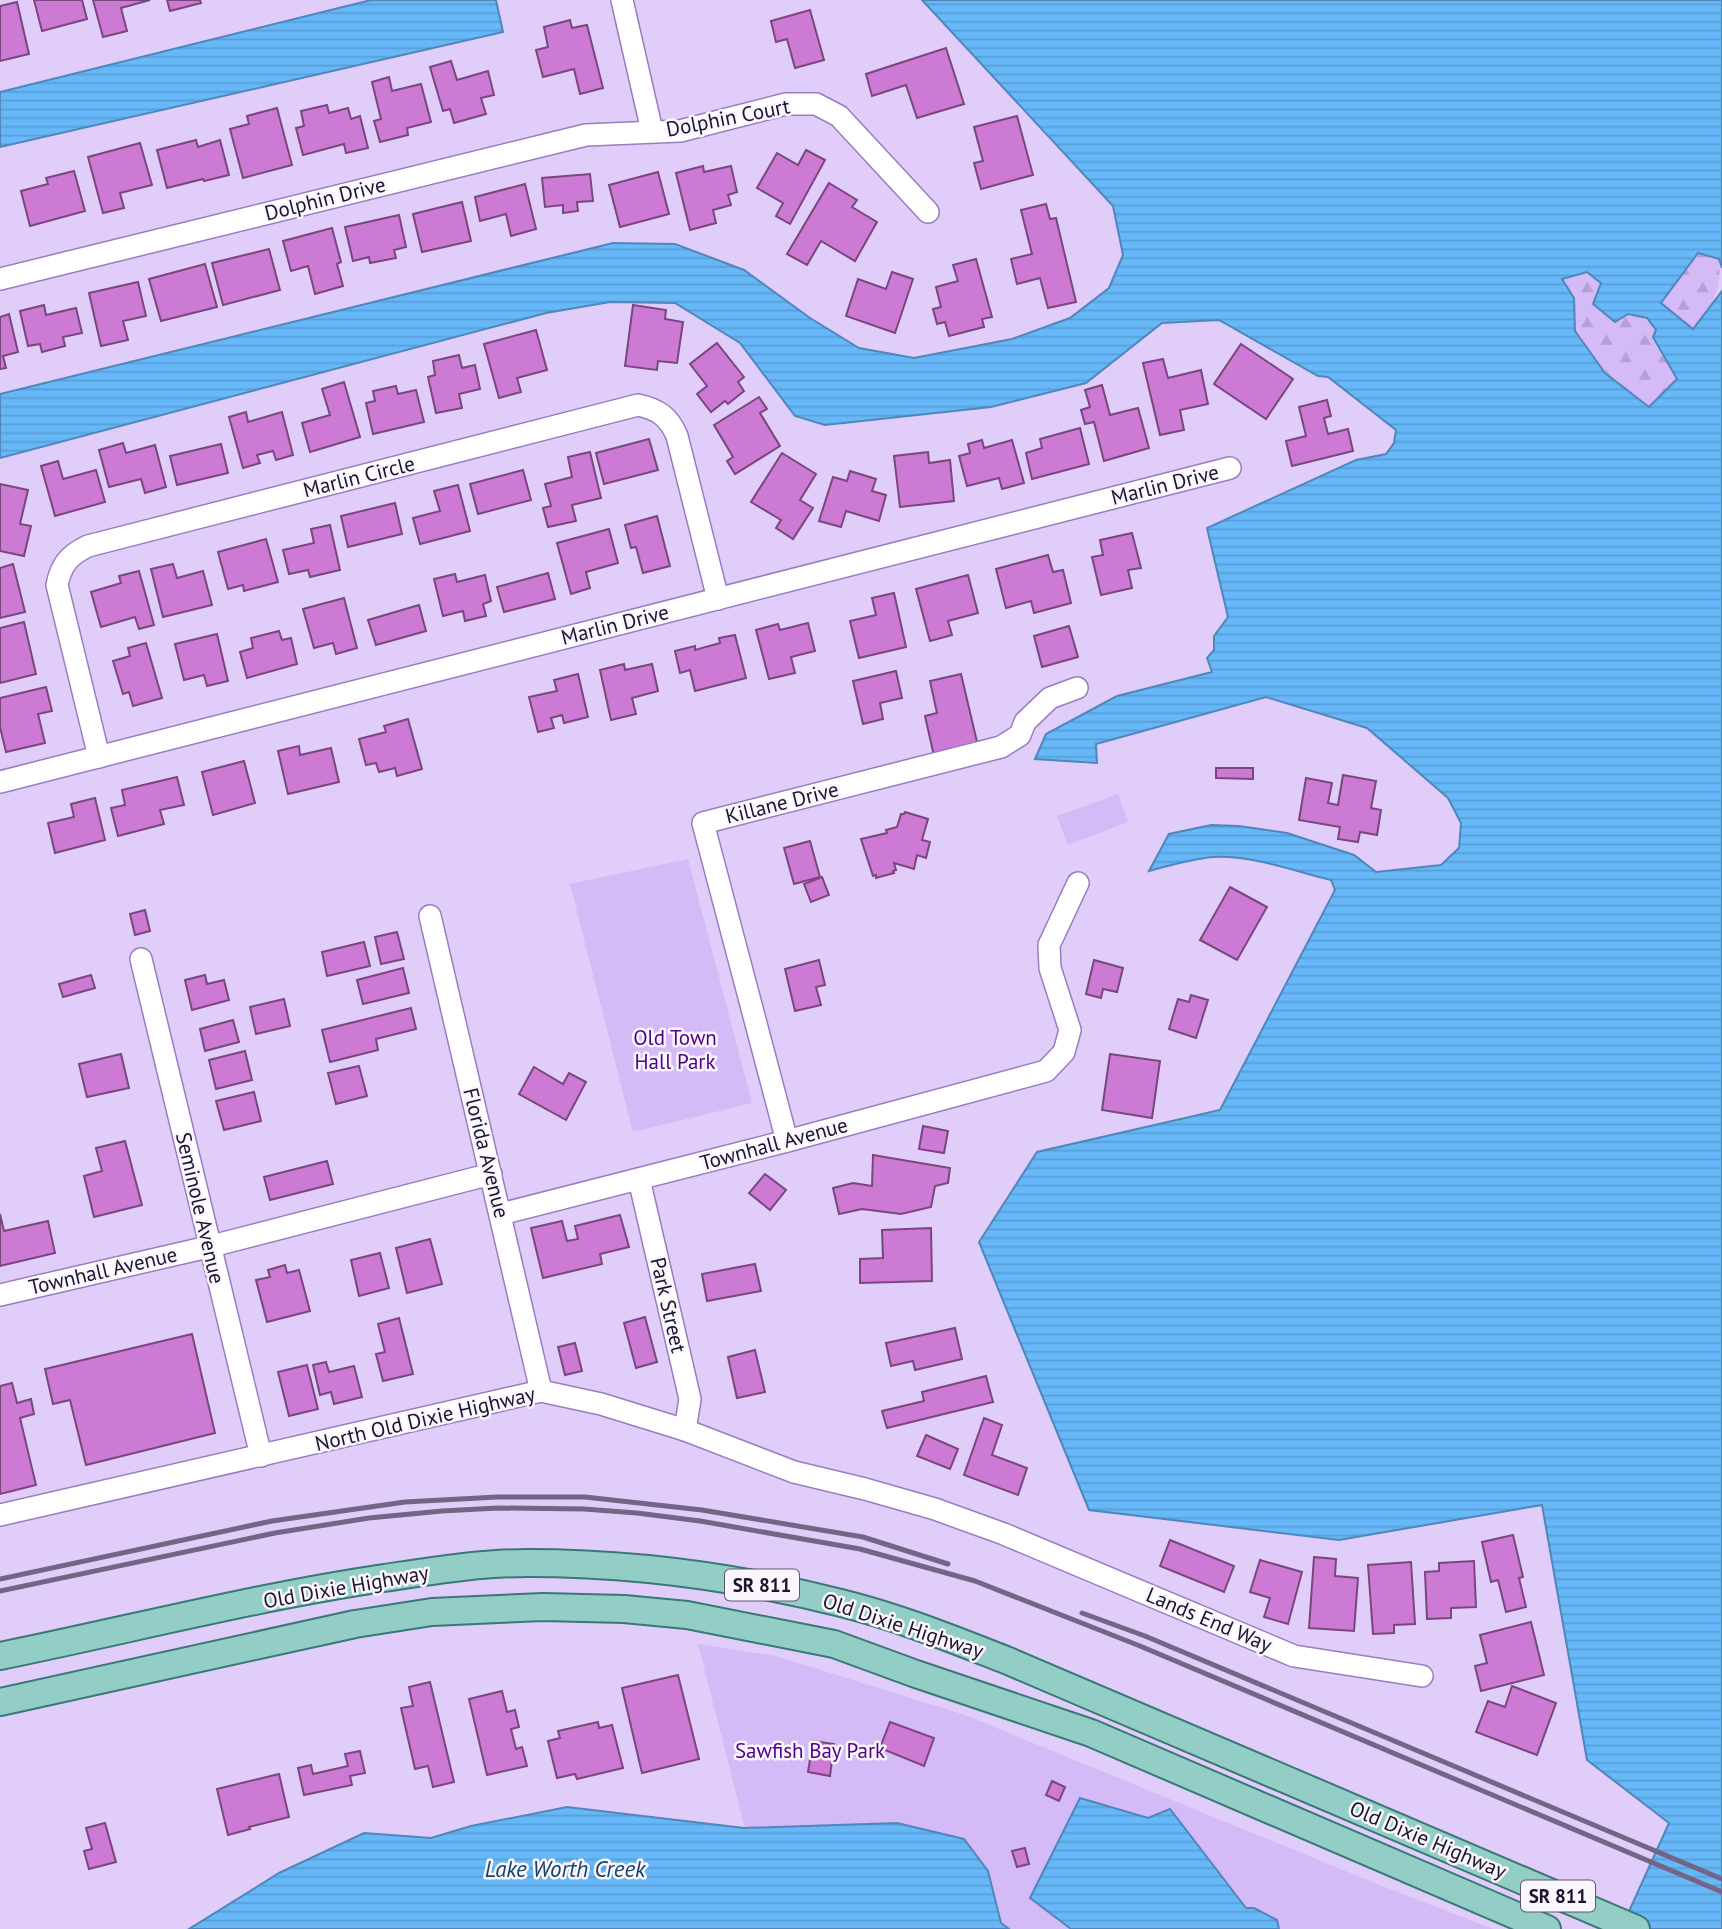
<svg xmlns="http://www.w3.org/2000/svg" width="1722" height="1929" viewBox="0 0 1722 1929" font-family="'PT Sans',sans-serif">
<defs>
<pattern id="forest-firs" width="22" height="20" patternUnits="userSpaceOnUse" patternTransform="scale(1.75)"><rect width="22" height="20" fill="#d4baf7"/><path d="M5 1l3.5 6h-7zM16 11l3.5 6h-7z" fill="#b69fd4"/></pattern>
<pattern id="water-rules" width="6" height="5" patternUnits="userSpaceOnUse" patternTransform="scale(1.75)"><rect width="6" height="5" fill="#66b8f8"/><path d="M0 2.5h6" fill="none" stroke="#589dd5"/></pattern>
</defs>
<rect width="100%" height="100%" fill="#e0cdfa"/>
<g fill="url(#forest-firs)">
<path d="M1698,253L1719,259C1722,292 1712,305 1693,330L1661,303Z"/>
<polygon points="1587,272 1601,283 1614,322 1627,314 1647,318 1656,331 1653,338 1677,379 1648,407 1605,373 1575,331 1574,298 1562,279"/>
</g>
<g fill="#d4baf7">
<polygon points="1118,794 1128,822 1068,845 1057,816"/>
<polygon points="688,859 752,1103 633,1132 570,884"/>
<polygon points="698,1644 776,1656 965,1715 1377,1884 1493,1929 1276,1929 1245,1909 1168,1809 1148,1820 1075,1929 1004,1929 747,1836"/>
</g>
<g fill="url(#water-rules)" stroke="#5086bb" stroke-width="2" fill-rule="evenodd">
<polygon points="371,0 496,0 503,32 0,147 0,92"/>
<path d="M922,0H1722V268L1719,259L1698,253L1661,303L1693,329L1722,291V1929H1621L1669,1823L1587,1760L1542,1505L1339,1540L1089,1510L979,1242L1037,1152L1220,1110L1335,890L1331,880C1297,872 1248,854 1213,857C1191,859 1171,865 1149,871L1169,834L1211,825L1239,826L1287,833L1354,855L1376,872L1441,865L1459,848L1461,823L1448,798L1367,728L1266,697L1096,744L1097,763L1035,759L1046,734L1117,696L1212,672L1207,658L1214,650V636L1228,617L1207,528L1356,460L1386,454L1394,443L1396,430L1328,377L1318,376L1219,320L1162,323L1086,383L991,407L825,425L795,416L740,343L675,303L610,302L546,313L0,458V394L613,243L675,244L744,270L810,318L859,348L914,358L1012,339L1070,318L1109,288L1123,255L1113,206ZM1587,272L1601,283L1593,304L1615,322L1628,314L1647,318L1656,330L1653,337L1677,379L1649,407L1605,373L1575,331L1574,298L1562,279Z"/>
<polygon points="1080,1798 1148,1818 1170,1809 1246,1908 1254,1908 1277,1920 1279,1929 1071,1929 1030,1898"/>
<polygon points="567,1807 744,1828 897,1823 964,1839 988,1871 1001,1923 1009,1929 189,1929 279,1873 364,1833 431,1838 471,1826"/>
</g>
<g fill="#cc7ad4" stroke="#79467e" stroke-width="2">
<polygon points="34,0 82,0 87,19 42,31"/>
<polygon points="93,0 150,0 121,8 127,31 103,37"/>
<polygon points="167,0 200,0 201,3 170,11"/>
<polygon points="17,2 29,54 0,61 0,6"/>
<polygon points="810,10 824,60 795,68 787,39 776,42 771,21"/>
<polygon points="570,20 572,28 587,25 603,88 580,94 574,69 543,77 536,50 548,47 544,27"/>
<polygon points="946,48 964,104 917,118 906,85 872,96 866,74"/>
<polygon points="451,61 457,80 488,71 494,95 481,98 486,114 454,123 450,109 443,111 430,67"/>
<polygon points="389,77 392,91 421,84 431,122 407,128 408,135 380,142 374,121 381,119 372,82"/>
<polygon points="327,105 329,113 348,108 351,119 360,116 368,148 346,153 344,144 303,155 296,128 304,126 301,111"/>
<polygon points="277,108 292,165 243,178 230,129 249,124 247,116"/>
<polygon points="1017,116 1033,175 981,189 974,163 983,161 974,127"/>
<polygon points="196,140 198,147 220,140 229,175 204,181 203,179 167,188 157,150"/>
<polygon points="140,143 152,185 120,193 124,208 103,213 88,157"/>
<polygon points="806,150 825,160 790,224 776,216 783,203 757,188 777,153 798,165"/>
<polygon points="703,166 704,172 731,166 737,192 728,195 731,205 713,210 716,223 690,230 676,173"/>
<polygon points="74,171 85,211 30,226 21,191 48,184 46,178"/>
<polygon points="658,172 669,214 620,227 609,185"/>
<polygon points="590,174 593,201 577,202 578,211 563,213 563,205 545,207 542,178"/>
<polygon points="829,183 857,200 852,207 877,222 855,261 821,241 807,265 787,254"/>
<polygon points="525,184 536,229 511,236 506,214 480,221 475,197"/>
<polygon points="462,202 471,241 422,252 413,214"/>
<polygon points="1046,204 1050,219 1056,218 1076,302 1048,308 1040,278 1017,284 1011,259 1032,254 1021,210"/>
<polygon points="399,215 406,247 394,250 396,258 370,263 369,257 353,261 345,227"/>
<polygon points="332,228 341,262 337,264 343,286 315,294 308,266 291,271 283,241"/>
<polygon points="269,249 280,290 223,305 212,263"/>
<polygon points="976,259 992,317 982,319 984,327 949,336 945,322 937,324 933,309 941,307 936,287 958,281 953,265"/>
<polygon points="205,264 217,307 161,321 149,279"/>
<polygon points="892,272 913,279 895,333 846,316 858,279 886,289"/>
<polygon points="138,282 146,316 123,321 128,340 101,346 89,293"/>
<polygon points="44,305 46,315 76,308 82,333 63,337 65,346 42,352 40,344 28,346 20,311"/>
<polygon points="633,305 666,310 665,319 683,322 677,363 658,361 657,370 625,366"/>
<polygon points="9,314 18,352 3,356 6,368 0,369 0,317"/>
<polygon points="536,330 547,370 517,378 521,392 499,398 484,344"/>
<polygon points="717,343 744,377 738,382 744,391 728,404 725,401 711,412 697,394 707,386 690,364"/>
<polygon points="1241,344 1293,379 1266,419 1214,384"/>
<polygon points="459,355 462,368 475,365 480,389 459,394 462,408 436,413 428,377 435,375 433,361"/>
<polygon points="1163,359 1168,378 1201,370 1208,404 1180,410 1184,430 1160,435 1143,363"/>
<polygon points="344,382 360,437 310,452 302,423 330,415 322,389"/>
<polygon points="1102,385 1110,415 1138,408 1149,448 1104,461 1094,422 1085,424 1081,410 1090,407 1085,390"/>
<polygon points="396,386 398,394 416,390 424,422 373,434 366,403 375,401 373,391"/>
<polygon points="759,397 767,409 760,413 780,446 735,474 727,461 733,457 714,425"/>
<polygon points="1327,400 1331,416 1324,418 1328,434 1348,429 1353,451 1292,466 1286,441 1306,436 1299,407"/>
<polygon points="246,412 248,422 282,412 293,455 276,460 273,451 257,455 260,463 243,468 229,417"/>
<polygon points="1080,428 1089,464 1032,479 1026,453 1042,448 1040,439"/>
<polygon points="649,439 658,470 604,484 596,453"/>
<polygon points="982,440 984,448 1012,440 1024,483 1002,489 999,478 967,486 959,456 970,453 968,444"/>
<polygon points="123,443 126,453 155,445 166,487 145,493 141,479 109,487 99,450"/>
<polygon points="221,444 228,473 177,485 170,456"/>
<polygon points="590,452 601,498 572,505 576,521 548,527 543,508 551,506 545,484 572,477 568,457"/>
<polygon points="928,452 929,463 950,460 954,501 900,507 894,456"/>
<polygon points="782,453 816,474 800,500 813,508 793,539 776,528 781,520 751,502"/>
<polygon points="58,461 63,479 96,470 105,502 55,516 41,466"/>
<polygon points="523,470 531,500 478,514 470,484"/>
<polygon points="850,471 876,479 872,491 886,495 879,521 846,511 841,527 819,521 833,477 847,481"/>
<polygon points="0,484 28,490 20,524 31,526 24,556 0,551"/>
<polygon points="458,485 470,531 420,544 413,518 440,511 434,491"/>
<polygon points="395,503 402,534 348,547 341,516"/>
<polygon points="657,516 670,566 643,573 636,547 631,548 625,525"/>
<polygon points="330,525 340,570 310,577 308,570 289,574 283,550 314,543 311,529"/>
<polygon points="609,529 618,563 586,572 590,588 571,594 557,543"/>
<polygon points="1132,533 1141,568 1128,570 1132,588 1101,595 1092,557 1103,555 1100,540"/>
<polygon points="266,539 278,582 244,591 243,585 228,589 218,552"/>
<polygon points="1048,555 1053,572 1063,570 1071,603 1034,613 1031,601 1006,608 996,569"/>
<polygon points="13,564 25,612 0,618 0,568"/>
<polygon points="173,564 177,578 203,571 212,605 163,617 151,569"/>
<polygon points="139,571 154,625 139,629 135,617 101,627 91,592 121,583 119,576"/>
<polygon points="548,573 555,599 504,612 497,587"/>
<polygon points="455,574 457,582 485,575 491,601 483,604 486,616 465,621 463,611 443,616 434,579"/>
<polygon points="968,575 978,613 948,621 952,635 930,641 916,589"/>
<polygon points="894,593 906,647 859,658 850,621 876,615 872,598"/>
<polygon points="344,598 357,648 336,654 333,643 314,648 303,609"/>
<polygon points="419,605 426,631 376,645 368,620"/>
<polygon points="24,622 36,674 0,683 0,628"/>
<polygon points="808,623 815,651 791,657 795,673 769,679 756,630 778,624 780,630"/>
<polygon points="1069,626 1078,657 1042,667 1034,636"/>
<polygon points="279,631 282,640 291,638 297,664 247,678 240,652 253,648 251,638"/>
<polygon points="217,634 228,681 207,686 204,675 184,680 175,644"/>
<polygon points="735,635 746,678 695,691 690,670 680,673 675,651 695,646 695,650 720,643 719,638"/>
<polygon points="146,643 162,698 133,706 129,692 123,694 113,661 130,656 128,648"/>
<polygon points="624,664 625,670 652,664 658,691 632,698 636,714 611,720 600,670"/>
<polygon points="896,671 902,698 880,703 883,719 863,724 853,681"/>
<polygon points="578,674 588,717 564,723 562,715 551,718 554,728 538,732 529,697 557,691 554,680"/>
<polygon points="961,674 978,746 934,756 925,716 937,713 930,681"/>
<polygon points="46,687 52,711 38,714 45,743 6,752 0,727 0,698"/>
<polygon points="408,719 422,769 397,776 395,768 379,772 376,763 366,765 359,739 386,732 384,726"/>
<polygon points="299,746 300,755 331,748 339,782 288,794 278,751"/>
<polygon points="244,761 255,803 213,815 202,772"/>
<polygon points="1216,768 1253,768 1253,779 1216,778"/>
<polygon points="1343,775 1376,781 1371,808 1381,810 1377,835 1360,832 1358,842 1338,839 1340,827 1299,820 1306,778 1332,783 1328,803 1338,805"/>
<polygon points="177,777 184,805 160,810 164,824 118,836 111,808 125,805 122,790"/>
<polygon points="95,798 105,840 55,853 48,823 74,817 71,804"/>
<polygon points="905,812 928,819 922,840 930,842 926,858 917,855 914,869 894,863 896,870 893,871 894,873 876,878 876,875 873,876 861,839 887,833 886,830 897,827 901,814 904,814"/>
<polygon points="810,841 820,877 794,884 784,848"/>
<polygon points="822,877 829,895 811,902 804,884"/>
<polygon points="1230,887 1267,907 1237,960 1200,940"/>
<polygon points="145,910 150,931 135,935 130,914"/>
<polygon points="397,932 404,959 381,964 375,937"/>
<polygon points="364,942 370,966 327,976 322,952"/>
<polygon points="819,960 825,985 816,987 821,1005 795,1011 785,969"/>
<polygon points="1094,960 1123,968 1117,992 1103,989 1101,998 1086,994"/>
<polygon points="403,968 409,993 363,1004 357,980"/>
<polygon points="91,975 95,988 63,997 59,984"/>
<polygon points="205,975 207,984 224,980 229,1000 192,1010 185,980"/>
<polygon points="1191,995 1208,1000 1196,1038 1169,1029 1178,999 1189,1002"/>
<polygon points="284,999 290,1026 256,1034 250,1007"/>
<polygon points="411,1008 416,1029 376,1039 378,1050 330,1062 322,1030"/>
<polygon points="233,1020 239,1042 205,1051 200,1029"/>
<polygon points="245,1051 252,1080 216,1089 209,1060"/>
<polygon points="121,1054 129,1088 87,1097 79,1064"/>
<polygon points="1110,1054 1160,1061 1152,1118 1102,1110"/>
<polygon points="359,1066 367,1096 336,1104 328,1073"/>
<polygon points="534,1067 563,1084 569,1073 586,1082 566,1120 519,1094"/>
<polygon points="254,1092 261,1121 224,1130 216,1101"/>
<polygon points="923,1126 948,1131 944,1153 919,1149"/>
<polygon points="125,1141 142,1205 94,1217 84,1176 102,1171 96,1148"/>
<polygon points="873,1155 950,1168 948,1183 935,1186 931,1207 901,1214 862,1209 839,1214 833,1188 853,1183 872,1186"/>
<polygon points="327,1161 333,1184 270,1200 264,1177"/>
<polygon points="765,1174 786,1190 770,1210 749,1193"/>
<polygon points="0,1214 4,1231 48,1221 55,1253 0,1266"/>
<polygon points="620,1215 629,1247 600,1254 602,1264 543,1278 531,1228 562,1221 567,1241 578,1239 575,1226"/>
<polygon points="931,1228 932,1281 860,1283 860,1259 883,1258 882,1230"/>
<polygon points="430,1239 442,1284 407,1293 396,1248"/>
<polygon points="380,1253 389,1288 359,1296 351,1260"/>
<polygon points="755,1264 761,1291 707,1301 702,1274"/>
<polygon points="285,1265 287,1273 299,1270 310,1311 267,1322 256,1280 270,1277 268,1270"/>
<polygon points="645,1317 657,1362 636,1368 624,1323"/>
<polygon points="399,1318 413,1374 383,1381 376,1354 385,1352 378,1324"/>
<polygon points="955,1328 962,1359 915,1370 913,1361 891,1366 886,1343"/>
<polygon points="192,1334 215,1433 86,1465 70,1400 53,1404 45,1369"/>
<polygon points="575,1343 582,1371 565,1375 558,1347"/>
<polygon points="755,1350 765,1392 737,1398 728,1357"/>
<polygon points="326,1362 329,1372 354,1366 362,1397 334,1404 331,1392 320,1395 313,1365"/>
<polygon points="307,1365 318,1409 289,1416 278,1372"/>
<polygon points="986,1376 993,1402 887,1428 882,1411 924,1401 922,1392"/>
<polygon points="12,1383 17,1403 31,1399 34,1414 20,1418 36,1485 0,1494 0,1386"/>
<polygon points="984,1418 1002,1425 992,1455 1027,1468 1018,1495 964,1475"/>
<polygon points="926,1435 958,1449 950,1469 917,1456"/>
<polygon points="1513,1535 1523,1577 1519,1578 1526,1607 1506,1612 1498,1580 1491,1582 1482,1542"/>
<polygon points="1170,1540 1234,1566 1224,1592 1160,1566"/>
<polygon points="1314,1557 1336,1559 1335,1576 1358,1578 1354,1631 1309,1628"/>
<polygon points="1260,1560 1302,1572 1288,1624 1264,1617 1270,1598 1250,1592"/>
<polygon points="1474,1561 1476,1607 1451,1608 1451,1618 1427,1619 1425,1572 1439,1571 1439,1563"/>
<polygon points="1411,1562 1415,1624 1394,1625 1394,1633 1373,1634 1368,1565"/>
<polygon points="1531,1622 1544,1675 1481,1691 1475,1666 1487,1663 1480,1635"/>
<polygon points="678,1675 699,1759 642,1773 622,1688"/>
<polygon points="430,1682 454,1782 433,1787 428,1766 415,1769 401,1708 413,1706 409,1687"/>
<polygon points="1512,1686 1556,1703 1537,1755 1476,1732 1488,1701 1505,1707"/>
<polygon points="502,1691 507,1712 515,1710 519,1727 511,1729 516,1749 522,1747 527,1766 487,1775 469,1699"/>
<polygon points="598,1722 599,1728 612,1725 623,1768 577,1779 575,1774 557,1778 548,1741 560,1738 558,1731"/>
<polygon points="890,1722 934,1738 924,1766 880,1748"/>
<polygon points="813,1741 834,1744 830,1776 808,1772"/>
<polygon points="360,1751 365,1773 350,1776 352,1785 304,1795 298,1768 311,1765 313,1774 348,1766 345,1754"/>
<polygon points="279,1774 289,1817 249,1827 250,1829 228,1835 217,1789"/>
<polygon points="1052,1781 1065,1787 1059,1801 1046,1795"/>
<polygon points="105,1823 116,1862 89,1869 84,1851 92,1849 86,1828"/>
<polygon points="1025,1848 1029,1864 1017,1867 1012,1851"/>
</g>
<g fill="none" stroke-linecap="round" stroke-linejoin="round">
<g stroke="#9a7cc0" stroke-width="24">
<g id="minor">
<polyline points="622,0 652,131"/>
<polyline points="0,279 586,135 680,131 786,104 816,104 839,116 928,212"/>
<path d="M99,757L57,585C61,565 69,555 88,546L638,405C658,409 669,417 677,436L718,599"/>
<polyline points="0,782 1230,468"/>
<polyline points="430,916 541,1391"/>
<polyline points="141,959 261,1456"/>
<polyline points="787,1141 703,823 1001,747 1020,735 1025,722 1050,698 1077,688"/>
<polyline points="639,1179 690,1399 685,1430"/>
<polyline points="501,1214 787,1141 1046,1071 1064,1052 1070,1030 1050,968 1049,945 1078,883"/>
<polyline points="0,1295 208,1247 491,1174"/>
<polyline points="0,1515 541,1391 601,1404 685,1430 794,1472 865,1489 935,1509 1004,1534 1294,1656 1422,1676"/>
</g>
</g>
<g stroke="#3a7777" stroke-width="30">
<g id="major">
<path d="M0,1656C128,1630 255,1597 384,1578C431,1571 479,1563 527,1563C633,1563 738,1577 841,1603C898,1617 952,1639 1006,1660L1636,1929"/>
<polyline points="0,1702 355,1624 432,1612 543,1607 624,1609 687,1615 834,1644 916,1674 1091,1733 1547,1929"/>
</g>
</g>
<use href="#minor" stroke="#fff" stroke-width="21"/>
<use href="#major" stroke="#92cec6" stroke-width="26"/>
<g stroke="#746587" stroke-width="5">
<polyline points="0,1579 272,1521 405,1502 497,1497 585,1497 702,1510 863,1537 948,1564"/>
<polyline points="0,1591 275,1533 369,1518 442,1511 498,1508 584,1509 637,1513 700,1521 860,1549 975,1581 1140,1646 1722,1892"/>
<polyline points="1082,1613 1145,1636 1722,1879"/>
</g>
</g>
<g text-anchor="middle" stroke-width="5" stroke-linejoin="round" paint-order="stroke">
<g fill="#f9f6fe" stroke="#60566b" stroke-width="2">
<rect x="725" y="1569.5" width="74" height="31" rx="5"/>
<rect x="1521" y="1880.5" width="74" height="31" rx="5"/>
</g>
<g font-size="19" font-weight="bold" fill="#1e122c">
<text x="762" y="1592">SR 811</text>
<text x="1558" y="1903">SR 811</text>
</g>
<g font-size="21" fill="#1e122c" stroke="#f9f6fe">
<text transform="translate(728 118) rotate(-11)" y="7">Dolphin Court</text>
<text transform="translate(325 199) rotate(-14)" y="7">Dolphin Drive</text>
<text transform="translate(359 477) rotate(-14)" y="7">Marlin Circle</text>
<text transform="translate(1165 485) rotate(-14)" y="7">Marlin Drive</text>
<text transform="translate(615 625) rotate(-14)" y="7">Marlin Drive</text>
<text transform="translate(782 803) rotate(-14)" y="7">Killane Drive</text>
<text transform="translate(774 1144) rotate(-15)" y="7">Townhall Avenue</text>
<text transform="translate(486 1153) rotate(76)" y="7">Florida Avenue</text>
<text transform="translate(200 1208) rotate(77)" y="7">Seminole Avenue</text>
<text transform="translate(103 1271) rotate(-13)" y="7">Townhall Avenue</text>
<text transform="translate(668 1305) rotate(77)" y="7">Park Street</text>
<text transform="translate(425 1419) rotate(-13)" y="7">North Old Dixie Highway</text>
<text transform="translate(346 1587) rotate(-10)" y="7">Old Dixie Highway</text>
<text transform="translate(1209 1620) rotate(23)" y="7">Lands End Way</text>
<text transform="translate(903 1626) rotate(18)" y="7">Old Dixie Highway</text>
<text transform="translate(1428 1840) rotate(23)" y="7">Old Dixie Highway</text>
</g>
<g font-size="21" fill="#510186" stroke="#f9f6fe">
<text x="675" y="1045">Old Town<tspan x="675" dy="24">Hall Park</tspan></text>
<text x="810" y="1758">Sawfish Bay Park</text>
</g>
<g font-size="23" font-style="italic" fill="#174364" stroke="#f9f6fe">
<text x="565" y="1877">Lake Worth Creek</text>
</g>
</g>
</svg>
